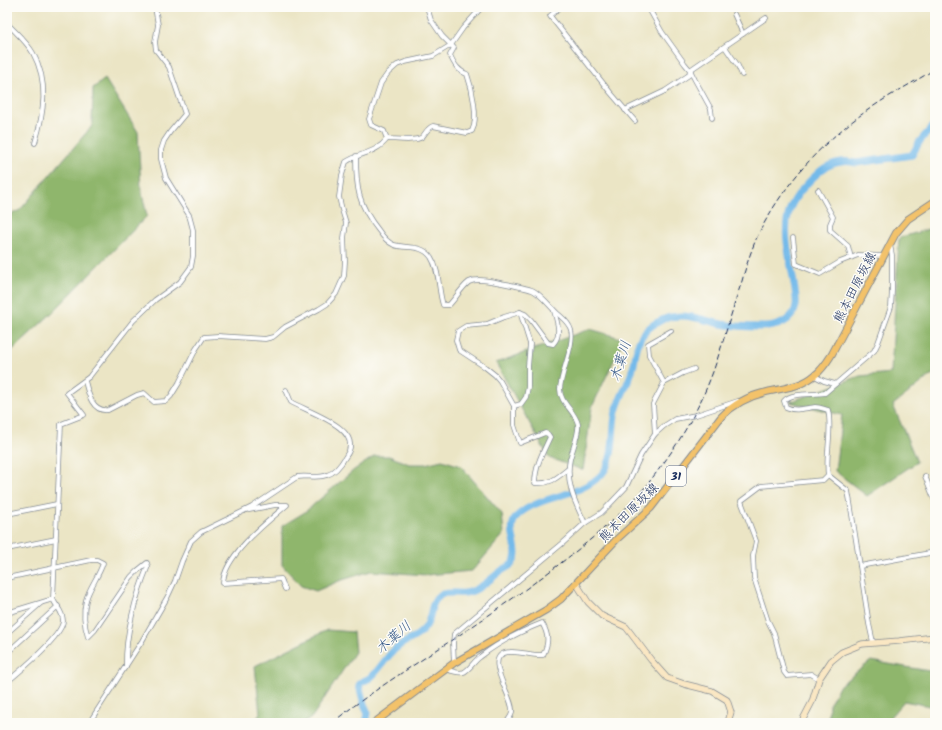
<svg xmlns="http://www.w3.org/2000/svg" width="942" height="730" viewBox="0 0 942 730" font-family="Kalam,'Klee One',sans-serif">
<rect width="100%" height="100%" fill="#fdfcf7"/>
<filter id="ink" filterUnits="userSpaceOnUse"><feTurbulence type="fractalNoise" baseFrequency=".025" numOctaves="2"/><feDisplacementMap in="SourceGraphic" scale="8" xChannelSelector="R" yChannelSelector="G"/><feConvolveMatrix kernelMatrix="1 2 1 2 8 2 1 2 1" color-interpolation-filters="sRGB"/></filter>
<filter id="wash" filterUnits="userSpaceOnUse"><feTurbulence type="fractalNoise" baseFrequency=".012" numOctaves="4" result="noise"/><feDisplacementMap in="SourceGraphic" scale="16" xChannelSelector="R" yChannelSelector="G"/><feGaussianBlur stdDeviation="0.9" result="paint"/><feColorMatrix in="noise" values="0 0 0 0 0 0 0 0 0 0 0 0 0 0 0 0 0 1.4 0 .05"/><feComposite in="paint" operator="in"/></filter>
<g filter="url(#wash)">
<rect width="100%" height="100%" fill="#ebe5c5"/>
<g fill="#8fb66c" stroke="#557265">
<polygon points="105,79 138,132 141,189 147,216 52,313 7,355 7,216 20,210 92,126 93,88"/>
<polygon points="935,227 935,374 934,373 893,405 917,462 867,496 835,471 842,415 790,402 860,376 891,373 899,238"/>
<polygon points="590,329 624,339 592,407 583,470 549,458 496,363"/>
<polygon points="375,456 389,456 409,464 425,464 442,460 461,466 502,514 504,534 472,571 426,575 371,571 339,581 316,591 301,586 282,565 282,526 305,512 354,470"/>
<polygon points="327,630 353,632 355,652 312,717 304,723 253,723 260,714 255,666"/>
<polygon points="871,661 935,672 935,707 904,701 890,717 894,723 828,723 829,705 840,685"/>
</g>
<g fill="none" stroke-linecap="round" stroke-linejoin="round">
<path stroke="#73baea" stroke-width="7" d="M366,723L368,713L364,704L359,685C362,681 366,680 370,678C381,669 387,654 399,646C407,640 421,636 426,626C432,617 430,602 440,595C446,591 457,594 465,593C479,591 490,579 501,571C504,569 509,567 512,564C524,550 503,529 518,515C540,495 581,497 602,474C615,459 612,435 615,416C618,398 630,383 634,364C636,355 636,344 642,336C646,330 652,325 658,322C679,310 699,319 721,324C733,326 746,327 759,327C768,327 776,327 784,322C790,319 795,312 796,306C797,299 795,291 794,284C791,261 782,235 789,212C793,198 806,184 817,174C827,164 842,159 856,163L912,155L920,141L935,124"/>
</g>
</g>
<g filter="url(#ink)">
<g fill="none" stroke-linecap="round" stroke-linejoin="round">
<g stroke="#838a92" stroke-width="5.5">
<g id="street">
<polyline points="560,7 550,16 610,92 635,121"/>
<polyline points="648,7 662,32 685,64 690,70 695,80 711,109 712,118"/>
<polyline points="734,14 743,34"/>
<path d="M7,23C15,32 27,42 33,53C49,82 44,113 35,143"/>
<polyline points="725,47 738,66 742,75"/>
<polyline points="625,110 665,91 689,75 690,70 766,18"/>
<path d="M387,139C395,139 416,142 422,137C426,133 427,128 433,126L467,133L472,131C479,118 472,88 467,74C458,71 454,64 450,55L454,48L442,36L431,20L427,7"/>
<polyline points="387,139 384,131 371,125 369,119 381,83 388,73 397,65 405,62 433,56 451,45 463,28 482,7"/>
<path d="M356,156C356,188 358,205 379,231C383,237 387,242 394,245C407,249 422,244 431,257C440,271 438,290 443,305H449C456,298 461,288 469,282C471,281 475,280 478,280C484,279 529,288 534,291C542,296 547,303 554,310C560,317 568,320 571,330C575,344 561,372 560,389C560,403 575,411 578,424C580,432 572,450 570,459C565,482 575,503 585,523"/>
<polyline points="818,190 833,217 830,224 830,230 848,246 851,258"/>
<polyline points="793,238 796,264 820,274 840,262 858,255 883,256"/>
<path d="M554,311C557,321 562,335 553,344L548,343L531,320L525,314L520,312L504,317L487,324L466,326L458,331L456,340L459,350L485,367L495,375L500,381L514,406V425L520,443L545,433L548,434L550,437C543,452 535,466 535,483C549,485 557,478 568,469"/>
<polyline points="815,376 824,381 835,384"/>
<path d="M85,381C88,393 92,412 108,410L137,395L144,393L154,402L166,401L171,396L179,383L196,349L204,337L218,336L265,339L273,337L285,327L319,309L327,304L336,294L344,276L345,261L344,238L346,223L342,210L339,197L342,175L346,162C359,153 377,153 387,139"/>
<polyline points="664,383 649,355 648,344 671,331"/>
<polyline points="514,406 521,404 526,397 528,387 528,366 530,344 520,312"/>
<polyline points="655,434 653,404 664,383 683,373 694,369"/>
<path d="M828,475C825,454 833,431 828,410C824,409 820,407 815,407C806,408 795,412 786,407L784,401C791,392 814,395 825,393L874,351L878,343L891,307L892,291V255L890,245"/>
<polyline points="828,475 848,491 850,502 869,624 873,642"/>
<polyline points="925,476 935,501"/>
<path d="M249,510L275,505H287C267,522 224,556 223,583L281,579L285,589"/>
<polyline points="7,514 57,504"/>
<polyline points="7,549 56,539"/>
<polyline points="860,566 935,552"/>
<path d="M7,578L91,560H97L103,563C99,576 89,588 86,600C83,612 84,625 88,637L95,630L131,577L137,571L147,563L148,566C136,595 125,634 126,666"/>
<polyline points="7,613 53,599"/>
<polyline points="7,633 41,603"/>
<polyline points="7,653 58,606"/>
<polyline points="454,663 453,643 454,634 563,543 585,523 601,513 608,506 626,487 641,455 655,434 664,426 675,419 696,415 738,401"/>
<path d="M446,669C451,671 459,674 464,672C470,669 474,661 480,657C499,642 519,632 542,623C549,635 549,643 543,655C532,656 521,651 510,652C479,654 515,698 512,712C512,716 508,720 506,723"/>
<polyline points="819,679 811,674 787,676 784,672 774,633 768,621 754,578 753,556 756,541 741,501 761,486 823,480 828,475"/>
<path d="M7,682C19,672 62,636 63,621C63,611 56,607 53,599L61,424L84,415L67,393L89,377L133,321L155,300L180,282L191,267L193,256V230L189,215L166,178L161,159V150L164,141L170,132L185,114L169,67L156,50L155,42L158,25L155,7"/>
<path d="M89,723L142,641L168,596L175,581L182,561L191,541L201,532L252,507L297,477C306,475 317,479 327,475C335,473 342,463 346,456C366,429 308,412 291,402L286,390"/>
</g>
</g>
<g stroke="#838a92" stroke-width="7">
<g id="secondary">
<polyline points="576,583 588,602 602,616 626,627 651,660 667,678 684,684 712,691 727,700 731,712 728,722 726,723"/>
<polyline points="801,723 812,702 819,679 831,661 842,652 862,644 899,641 935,637"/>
</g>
</g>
<g stroke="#838a92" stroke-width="8">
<path id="primary" d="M374,723L454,663L546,610L561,599L617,539L651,508L721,417C733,405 746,397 763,393C781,388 800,388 815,375C823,369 827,362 832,354L896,233L908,219L935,201"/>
</g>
<use href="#street" stroke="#fff" stroke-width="4"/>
<use href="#secondary" stroke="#fae7c3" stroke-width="5.5"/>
<use href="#primary" stroke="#f3c26a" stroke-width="6"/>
<path stroke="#1b2f5e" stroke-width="1" stroke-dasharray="6 3" stroke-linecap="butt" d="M332,723C365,696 402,673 438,649C483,620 527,589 570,556C600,532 630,508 653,477C679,444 700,408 714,369C724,340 732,310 742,281C746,266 751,251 757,237C782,186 821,142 868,110C889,95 913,83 935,69"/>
</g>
</g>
<g text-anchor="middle" stroke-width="3" stroke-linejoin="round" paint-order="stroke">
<rect fill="#fdfcf7" stroke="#5f6c8c" stroke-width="1" x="666" y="466" width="20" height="20" rx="3"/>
<g font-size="12" font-weight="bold" fill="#1b2f5e">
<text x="676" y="480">31</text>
</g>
<g font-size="13" fill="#1b2f5e" stroke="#fdfcf7">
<text transform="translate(854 287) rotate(-63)" y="5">熊本田原坂線</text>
<text transform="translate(628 512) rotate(-45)" y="5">熊本田原坂線</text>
</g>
<g font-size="14" font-style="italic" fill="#355988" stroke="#fdfcf7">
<text transform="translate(620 361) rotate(-73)" y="5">木葉川</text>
<text transform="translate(393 637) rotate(-41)" y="5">木葉川</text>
</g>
</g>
<rect width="942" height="730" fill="none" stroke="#fdfcf7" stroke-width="24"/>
</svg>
